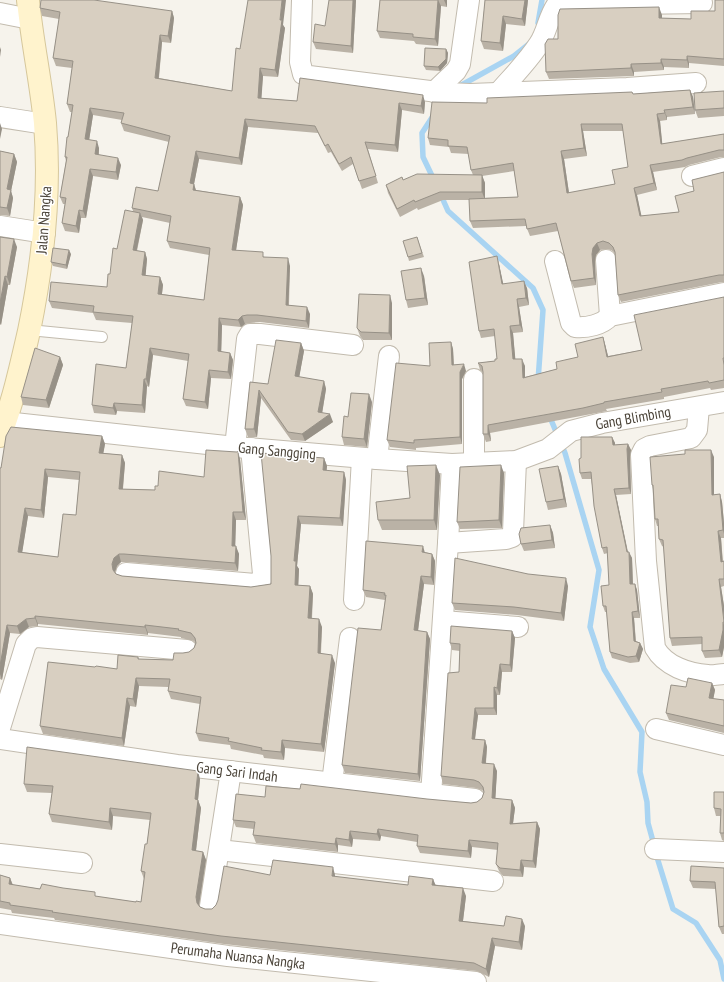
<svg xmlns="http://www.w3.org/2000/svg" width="724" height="982" viewBox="0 0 724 982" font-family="'PT Sans Narrow',sans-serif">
<rect width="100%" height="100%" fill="#f6f3ec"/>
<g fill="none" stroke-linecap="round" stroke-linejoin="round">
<g stroke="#a9d4f2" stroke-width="5.5">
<polyline points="538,23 542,0"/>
<polyline points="458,87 514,56 529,44"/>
<polyline points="433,116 422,133 423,157 434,180"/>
<polyline points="440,193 448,211 533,288 543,310 538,381"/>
<polyline points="549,415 565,453 599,570 590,627 604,669 642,732 640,772 647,802 648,823 654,845"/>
<polyline points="656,854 673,909 696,923 720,960 724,979"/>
</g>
<g stroke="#c2bbae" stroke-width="12">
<polyline id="lane" points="29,330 102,337"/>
</g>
<g stroke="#c2bbae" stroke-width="22">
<g id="street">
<polyline points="302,0 300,62 303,74 309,76 446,93 470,94 627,88 696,83"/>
<polyline points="0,13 30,19"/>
<polyline points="434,92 456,71 460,64 469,0"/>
<path d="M499,92C513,76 528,61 539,44C547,32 548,18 556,6L562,5L702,3"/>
<polyline points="0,117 45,124"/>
<polyline points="692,176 724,168"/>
<polyline points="0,226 45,233"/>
<polyline points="606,260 610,316"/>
<path d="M555,261L571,323L575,327C587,328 602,325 610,316L724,293"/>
<path d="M699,407L697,430L691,438L650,446L644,449L641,455L646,561L655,648C665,666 689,674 708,675C713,676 719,674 724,674"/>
<polyline points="5,422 235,447 377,459 452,464 516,461 548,449 571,431 602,423 724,402"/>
<polyline points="235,447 247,339 250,334 260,334 353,345"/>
<polyline points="377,459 389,356"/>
<polyline points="474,463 474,379"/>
<polyline points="448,543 506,539 512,537 513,532 516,461"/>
<polyline points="126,573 255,584 261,580 263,574 251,448"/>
<polyline points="354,600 362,458"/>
<polyline points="443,621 518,627"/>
<polyline points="0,728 26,644 32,638 37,637 187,650"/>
<polyline points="656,729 724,745"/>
<polyline points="0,739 177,765 475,799"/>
<polyline points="332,783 350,638"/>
<polyline points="431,795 448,543 452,464"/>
<polyline points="655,849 724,852"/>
<polyline points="219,850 493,881"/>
<polyline points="0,854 82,863"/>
<polyline points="210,906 231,771"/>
<polyline points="0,924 228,956 476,982"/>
</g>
</g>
<g stroke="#d6c79b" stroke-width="24">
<path id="secondary" d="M0,436C13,402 21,366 29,331C43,263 51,193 45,123C41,82 32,41 28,0"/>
</g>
<use href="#lane" stroke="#fff" stroke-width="10"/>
<use href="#street" stroke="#fff" stroke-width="20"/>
<use href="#secondary" stroke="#fff3cd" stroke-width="22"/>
</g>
<g fill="#bab2a6" fill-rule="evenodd">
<polygon points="356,0 353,53 316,49 313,42 325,26"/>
<polygon points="380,0 447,0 447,7 441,6 438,46 416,44 414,41 380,38 377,31"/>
<polygon points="485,0 528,0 525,26 506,24 503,51 484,49 481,41"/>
<polygon points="724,0 724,66 689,63 689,68 664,67 664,70 634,72 634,76 549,79 546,72 558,39 662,15 662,18 691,19 715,11"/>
<path d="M40,8L172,11L174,18L171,43L162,42L159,78L232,91L240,49L283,25L285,28L278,77L263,76L261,98L297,101L425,102L424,114L402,110L398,152L368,149L378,183L362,189L353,164L342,171L331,152L328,153L318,133L248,127L242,165L199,159L194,184L196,190L240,197L243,205L236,250L265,257L290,266L289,305L310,314L309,328L260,322L250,323L245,324L241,327L222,325L221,352L230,353L233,360L231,379L211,378L208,409L186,406L183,399L188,361L153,355L149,387L147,386L145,413L117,411L116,415L94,413L92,405L126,368L132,323L96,320L93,313L52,308L49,301L107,287L117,249L133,211L132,208L158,191L169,142L124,131L121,123L122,120L93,115L89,140L99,148V155L121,165L118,180L93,176L86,218H81L79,233L65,231L62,223L65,204H63L60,197L66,161L65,157L72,112H70L67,104L72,68L56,66L53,58L59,19L42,16ZM142,217L170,223L167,241L170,248L209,255L204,300L162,294L163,285L160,277L145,276L147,259L145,252L137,251L143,220Z"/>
<polygon points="446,49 448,53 447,63 440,71 426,70 424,66"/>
<path d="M690,90L693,97L695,114L667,117V120L660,121L662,144L724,134V157H721L689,165L685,167L653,172L657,190L637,195L641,216L679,212L694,191L724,172V282H722L621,302L618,295L615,253L611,250L606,249L600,250L596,255L595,261L596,285L574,288L571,281L558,231L530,236L526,226L473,228L470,221V200H443L418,210L417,208L400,217L388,193L386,185L403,180L473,175L471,170L469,154L451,153L449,147L430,145L428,138L487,103L632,92L633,94ZM583,131H623L628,167L615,184L569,193L564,159L587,156ZM514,171L518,197L485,198V183L482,176Z"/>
<polygon points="724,91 724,116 698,118 695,110"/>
<polygon points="0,151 14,154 17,162 11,191 13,198 10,216 1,215 0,215"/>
<polygon points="0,237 17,247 10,285 8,285 1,325 0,324"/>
<polygon points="417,237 424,257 409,261 408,257"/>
<polygon points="71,254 67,269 53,266 51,262"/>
<polygon points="499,264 503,284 527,288 529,305 519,307 523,332 513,333 515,359 525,366 525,377 557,369 578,357 603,337 605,344 608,356 642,350 724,297 724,388 711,390 710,388 664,397 664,399 606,409 607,411 586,415 490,433 491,441 486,442 483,434 483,372 480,370 478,363 495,361 497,359 495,336 481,338 479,331"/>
<polygon points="424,276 428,305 408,308 406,300"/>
<polygon points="392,303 392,340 363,340 360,336 357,328"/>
<polygon points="451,342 453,349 454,365 466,371 462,379 462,444 416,448 416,450 390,447 387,440 430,366"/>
<polygon points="301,343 304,351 299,377 324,381 326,389 322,413 333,422 305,441 291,440 261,398 257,437 248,437 245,429 250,382 268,384"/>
<polygon points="60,357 63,365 49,408 23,405 21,397"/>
<polygon points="372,402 367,447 344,445 342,437"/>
<path d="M102,436L105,444L103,453L122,455L125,463L123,489L155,490L158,486L204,477L240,459L246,520H236L235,546L239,554L238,571L127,562H121L117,566L115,572L116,574L122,576L251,587L271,584V556L324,458L327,466L326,471L344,472L346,480L343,526L301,524L297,566L299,569L298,585L310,586L313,594L312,619L322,627L321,654L335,663L324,752L285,748L284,760L264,758L263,755L231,749L230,745L199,741L196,733L200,704L171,699L168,691V687L139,686L136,707L130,706L124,746L43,734L40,726L95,667L117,669L138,657L139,659L173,660L183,653L189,652L194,648L195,643L194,641L181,638V637L148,633V635L38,624V626L29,627L20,634L10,633L2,680L0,679V468ZM48,477L79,480L76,515L58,557L22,552L28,516L44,518Z"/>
<polygon points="612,437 615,443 615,445 628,444 631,450 630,456 631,494 616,495 628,552 632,558 633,584 635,584 637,590 640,618 634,618 636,641 640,643 643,649 639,662 630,663 612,658 610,652 607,612 605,612 603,606 609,585 608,553 604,554 602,548 591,479 582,479 580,473 581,458"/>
<polygon points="685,454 714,457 714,495 720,494 722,502 724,523 724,538 721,538 723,562 724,561 724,586 721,587 724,606 724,647 722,657 705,658 702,651 702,644 672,646 670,638 664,547 662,546 659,539 658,526 657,526 655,519 653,489 652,485"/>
<polygon points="558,466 561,474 567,507 548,510 546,502"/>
<polygon points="504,473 502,528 460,529 457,522"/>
<polygon points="440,475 437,530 382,530 378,520 410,498"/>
<polygon points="550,525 553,533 555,548 524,551 521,544"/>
<polygon points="425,552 432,554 435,561 434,585 424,584 418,631 427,632 430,639 420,781 345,773 342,765 381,630 385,600 366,597 363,590"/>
<polygon points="568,586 564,621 517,615 455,610 452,603"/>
<polygon points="512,631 515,638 512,672 502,672 500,695 497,695 497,715 478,715 475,739 485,740 487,747 486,763 497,771 495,799 512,800 515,808 513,823 537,822 540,829 536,868 524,867 523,877 503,876 499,871 496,864 498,850 472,847 471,858 420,853 417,846 417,842 381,836 380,841 353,839 352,847 338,845 338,852 256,843 253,835 254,829 236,827 233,820 265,797 300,789 471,803 477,802 482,798 484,792 482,790 476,788 443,784 441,776 459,672 460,651 452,650 450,643"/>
<polygon points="712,683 715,690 713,699 724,700 724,733 669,720 666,713 686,687"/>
<polygon points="200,779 198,800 201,808 196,851 203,852 206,860 199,905 200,907 205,909 212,909 270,875 335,875 335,877 408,885 433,879 435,885 466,896 463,921 504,926 525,926 522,950 495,946 489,977 477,971 224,944 55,920 54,918 12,913 11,910 0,908 0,875 10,878 13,885 136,902 141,902 144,879 141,871 147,844 150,820 113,816 112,830 52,822 49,814 52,793 27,792 24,784"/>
<polygon points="724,792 724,841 722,840 720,833 721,816 716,816 714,808"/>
<polygon points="724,868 724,934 722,934 719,927 716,889 693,888 690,881"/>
</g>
<g fill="#979187">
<polygon points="282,0 286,0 283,25 285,28 278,77 275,70"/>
<polygon points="353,0 356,0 353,53 351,46"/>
<polygon points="438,0 441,6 438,46 435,39"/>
<polygon points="444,0 447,0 447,7"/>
<polygon points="525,0 528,0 525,26 522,19"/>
<polygon points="659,7 662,15 662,26 659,18"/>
<polygon points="172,11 174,18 171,43 168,36"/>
<polygon points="503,16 506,24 503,51 500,43"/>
<polygon points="160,35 162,42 158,85 155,78"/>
<polygon points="0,47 1,50 0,57"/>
<polygon points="446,49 448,53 447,63 440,71 438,67"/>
<polygon points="687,56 689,63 689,68 687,60"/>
<polygon points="661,59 664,67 664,70 661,63"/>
<polygon points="631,64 634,72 634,76 631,68"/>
<polygon points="260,68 263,76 261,105 258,98"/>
<polygon points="690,90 693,97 695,114 693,107"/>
<polygon points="423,95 425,102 424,114 421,106"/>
<polygon points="399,103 402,110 398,152 395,145"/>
<polygon points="90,108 93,115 88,147 85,139"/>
<polygon points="664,110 667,117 667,120 665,113"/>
<polygon points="657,114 660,121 663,151 661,144"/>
<polygon points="245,119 248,127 242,165 239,158"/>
<polygon points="0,123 2,129 0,139"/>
<polygon points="581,124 583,131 587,156 584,148"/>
<polygon points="97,141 99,148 98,162 95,154"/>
<polygon points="196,151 199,159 194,184 196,191 195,197 190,183"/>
<polygon points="561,151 564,159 570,200 567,193"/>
<polygon points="14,154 17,162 11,191 13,198 10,216 7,208 7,189"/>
<polygon points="118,158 121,165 118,180 116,172"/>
<polygon points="650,165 653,172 657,190 654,183"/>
<polygon points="90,169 93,176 86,218 83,211"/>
<polygon points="482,175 485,183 485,200 482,192"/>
<polygon points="634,188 637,195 643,223 640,216"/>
<polygon points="240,197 243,205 235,257 232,250"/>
<polygon points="79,210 81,218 79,233 76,226"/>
<polygon points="140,213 143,220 135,258 133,250"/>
<polygon points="14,239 17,247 10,285 7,277"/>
<polygon points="597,243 600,250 596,255 595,261 596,285 594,278 592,254 593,248"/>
<polygon points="69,250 71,254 67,269 66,265"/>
<polygon points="145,252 147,259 145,283 142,275"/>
<polygon points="497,256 499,264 505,292 502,284"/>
<polygon points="288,258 290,266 288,312 286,305"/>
<polygon points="421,268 424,276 428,305 425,298"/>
<polygon points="5,276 8,285 1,325 0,323 0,303"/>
<polygon points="160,277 163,285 161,301 158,294"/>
<polygon points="524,281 527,288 529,305 526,298"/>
<polygon points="390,295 392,303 392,340 389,333"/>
<polygon points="517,299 519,307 523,332 520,325"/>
<polygon points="307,307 310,314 309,328 306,321"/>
<polygon points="242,316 245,324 241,327 238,320"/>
<polygon points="219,318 222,325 221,359 218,351"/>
<polygon points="510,326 513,333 516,366 513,359"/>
<polygon points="603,337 605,344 610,364 607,357"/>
<polygon points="451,342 453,349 454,372 452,365"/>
<polygon points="301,343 304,351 298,384 295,376"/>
<polygon points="150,348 153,355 149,387 146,379"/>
<polygon points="230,353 233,360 231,379 228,372"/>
<polygon points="60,357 63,365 49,408 46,400"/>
<polygon points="522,359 525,366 525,385 523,378"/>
<polygon points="464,364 466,371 462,379 462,444 460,437 460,372"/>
<polygon points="209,370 211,378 208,409 205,402"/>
<polygon points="144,379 147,386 145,413 142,405"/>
<polygon points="324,381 326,389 321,420 318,412"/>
<polygon points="259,390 261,398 257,437 254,429"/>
<polygon points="369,394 372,402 367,447 364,439"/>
<polygon points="114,403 117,411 116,415 113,408"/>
<polygon points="330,414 333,422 305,441 302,434"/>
<polygon points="488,425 490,433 491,441 488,434"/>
<polygon points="102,436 105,444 102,461 99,453"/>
<polygon points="612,437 615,443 615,452 613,445"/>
<polygon points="628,444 631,450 630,456 631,494 629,488 627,449"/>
<polygon points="711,450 714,457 714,502 712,495"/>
<polygon points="238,451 240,459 246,520 243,512"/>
<polygon points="122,455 125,463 122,497 119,489"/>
<polygon points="324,458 327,466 326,478 323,470"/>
<polygon points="436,465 440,475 437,530 434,520"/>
<polygon points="501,465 504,473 502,528 499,520"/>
<polygon points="558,466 561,474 567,507 564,499"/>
<polygon points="45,469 48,477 44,518 41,510"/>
<polygon points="344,472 346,480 343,526 340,518"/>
<polygon points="614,489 616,495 629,558 627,552"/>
<polygon points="720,494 722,502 724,523 724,534 723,530"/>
<polygon points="25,508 28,516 21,560 18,552"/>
<polygon points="233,512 236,520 235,554 232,546"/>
<polygon points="298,516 301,524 297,566 299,569 298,593 295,585 294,561"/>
<polygon points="550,525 553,533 555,548 552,540"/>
<polygon points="718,531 721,538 723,569 721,562"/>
<polygon points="236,546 239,554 238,571 235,563"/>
<polygon points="423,546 425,553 422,552"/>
<polygon points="629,552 632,558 633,590 630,584"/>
<polygon points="119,554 121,562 117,566 115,572 113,570 112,564 114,558"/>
<polygon points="432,554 435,561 434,585 431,577"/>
<polygon points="421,576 424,584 417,638 414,630"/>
<polygon points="566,578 568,586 564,621 561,613"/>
<polygon points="719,579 721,587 724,606 724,619"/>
<polygon points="635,584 637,590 640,618 638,611"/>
<polygon points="310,586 313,594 311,626 308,618"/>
<polygon points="632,612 634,618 636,647 634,641"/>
<polygon points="35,616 38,624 38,626 35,618"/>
<polygon points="26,619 29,627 20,634 17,626"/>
<polygon points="319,619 322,627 320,661 318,653"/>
<polygon points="723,622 724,625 724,647 722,657 719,650"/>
<polygon points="7,625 10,633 2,680 0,674 0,666"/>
<polygon points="145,625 148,633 148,635 145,627"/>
<polygon points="512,631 515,638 512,672 510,665"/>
<polygon points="427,632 430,639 420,781 418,774"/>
<polygon points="640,643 643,649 639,662 636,656"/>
<polygon points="332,655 335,663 324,752 321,744"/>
<polygon points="500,664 502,672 500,695 497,688"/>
<polygon points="136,678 139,686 136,707 133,699"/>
<polygon points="712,683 715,690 712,706 709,698"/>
<polygon points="494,687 497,695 497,715 494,708"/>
<polygon points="127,698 130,706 124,746 122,738"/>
<polygon points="475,708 478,715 474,746 472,739"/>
<polygon points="282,740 285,748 284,760 281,752"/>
<polygon points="485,740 487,747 485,771 482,763"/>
<polygon points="494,764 497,771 495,806 492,798"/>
<polygon points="198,771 200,779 198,800 201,808 195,858 192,850 195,799"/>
<polygon points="512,800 515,808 512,831 510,824"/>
<polygon points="110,808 113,816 112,830 109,822"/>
<polygon points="537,822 540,829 536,868 533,861"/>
<polygon points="378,829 381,836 380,841 377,834"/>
<polygon points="350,831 353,839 352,847 349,840"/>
<polygon points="336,838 338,845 338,852 335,844"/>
<polygon points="469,840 472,847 471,858 468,851"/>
<polygon points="203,852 206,860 199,905 199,910 197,903 196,897"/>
<polygon points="521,860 524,867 523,877 520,870"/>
<polygon points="333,867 335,875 334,884 332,876"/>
<polygon points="10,878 13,886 9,884"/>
<polygon points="433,879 436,886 432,885"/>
<polygon points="463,888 466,896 462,929 459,921"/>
<polygon points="522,919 525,926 522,950 519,942"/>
<polygon points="492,938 495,946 489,977 486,969"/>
</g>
<g fill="#d8cfc1" stroke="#979187" fill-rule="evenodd">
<polygon points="41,0 94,0 172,11 168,36 160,35 155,78 232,91 236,48 240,49 248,0 282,0 280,20 282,20 275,70 260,68 258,98 297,101 300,78 423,95 421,106 399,103 395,145 365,142 376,176 359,181 351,157 339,164 328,144 325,146 315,126 245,119 239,158 196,151 190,183 194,184 193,190 240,197 232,250 263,252 263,257 288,258 286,305 307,307 306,321 257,315 247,315 242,316 238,320 219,318 218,351 230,353 228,372 209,370 205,402 183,399 189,354 150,348 146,379 144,379 142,405 114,403 113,408 92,405 96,364 126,368 133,316 93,312 94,306 49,301 51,282 107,287 108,274 110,274 113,248 117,249 125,210 140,213 133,250 145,252 142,275 160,277 158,294 204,300 210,248 167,241 171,216 132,208 136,187 158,191 170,136 121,123 124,113 90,108 85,139 97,141 95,154 118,158 116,172 90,169 83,211 79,210 76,226 62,223 66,198 60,197 67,157 65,157 67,137 68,137 73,105 67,104 73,61 53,58 60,12 40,8"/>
<polygon points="329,0 353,0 351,46 313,42 315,24 325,26"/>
<polygon points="380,0 438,0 435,39 413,37 413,34 377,31"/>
<polygon points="485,0 525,0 522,19 503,16 500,43 481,41"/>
<polygon points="715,0 724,0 724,59 687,56 687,60 661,59 661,63 631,64 631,68 546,72 545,44 548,39 558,39 558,15 560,9 659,7 659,18 691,19 691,11 715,11"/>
<polygon points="425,48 446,49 446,59 438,67 424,66"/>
<path d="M690,90L693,107L664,110L665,113L657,114L661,144L724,134V150H719L687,158L682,160L650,165L654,183L634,188L640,216L679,212L675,196L694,191L692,180L724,172V275H719L618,295L615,252L613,247L609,243L603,241L597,243L593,248L592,254L594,278L571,281L556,223L527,229L525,219L470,221L469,199L518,197L513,163L471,170L467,147L448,146V140L428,138L432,102L487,103V98L632,92L633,94ZM581,124H622L628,167L612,170L615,184L567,193L561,151L584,148Z"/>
<polygon points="724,91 724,108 695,110 694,93"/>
<polygon points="0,151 14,154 7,189 11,190 7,208 0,207"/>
<polygon points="417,174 482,175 482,192 440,192 415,202 414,200 397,209 386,185 402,177 403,180"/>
<polygon points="0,237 14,239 7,277 5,276 0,303"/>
<polygon points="417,237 422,253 408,257 403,241"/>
<polygon points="53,248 69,250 66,265 51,262"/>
<polygon points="497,256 502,284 524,281 526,298 517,299 520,325 510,326 513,359 522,359 523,378 557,369 556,362 578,357 575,344 603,337 607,357 642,350 634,315 724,297 724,358 723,358 724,365 724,380 709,383 708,381 661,389 662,392 604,402 604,403 583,408 488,425 488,434 483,434 483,372 482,366 478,363 495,361 495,359 497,359 494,329 479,331 469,262"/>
<polygon points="421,268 425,298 406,300 401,271"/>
<polygon points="359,294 390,295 389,333 361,332 357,328"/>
<polygon points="276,340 301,343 295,376 324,381 318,412 330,414 302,434 288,432 259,390 254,429 245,429 250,382 268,384"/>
<polygon points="451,342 452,365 464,364 460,372 460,437 414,440 414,443 387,440 396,363 430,366 429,343"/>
<polygon points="35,348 60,357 46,400 21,397"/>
<polygon points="351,393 369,394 364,439 342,437 344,416 348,417"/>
<path d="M11,427L102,436L99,453L122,455L119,489L155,490V486H158L159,471L204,477L206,450L237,452L238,451L243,512H233L232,546H236L235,563L124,554H119L114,558L112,564L113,570L116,574L122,576L251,587L271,584V556L261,453L324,458L323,470L344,472L340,518L298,516L294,561H296L295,585L310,586L308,618L319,619L318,653L332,655L321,744L282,740L281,752L261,750L262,748L228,741L229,738L196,733L201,697L168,691L170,679L136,678L133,699L127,698L122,738L40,726L48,662L95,667L96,666L117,669L118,655L138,657V659L173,660L174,653H183L189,652L194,648L196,643L195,638L191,633L178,630L179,629L145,625V627L35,616V618L26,619L17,626L7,625L0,666V468H1L6,436ZM45,469L80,472L76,515L63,514L58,557L18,552L25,508L41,510Z"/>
<polygon points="581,437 612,437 613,445 628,444 627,449 629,488 614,489 627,552 629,552 630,584 635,584 638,611 632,612 634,641 640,643 636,656 628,657 610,652 606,606 603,606 601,586 609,585 607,547 602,548 594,506 591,472 580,473 579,459 581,458"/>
<polygon points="685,450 711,450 712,495 720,494 723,530 718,531 721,562 724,561 724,579 719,579 724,622 723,622 723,630 719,650 702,651 702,637 670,638 663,540 659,539 658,519 655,519 653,485 652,485 650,457 685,454"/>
<polygon points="436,465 434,520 378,520 376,502 410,498 407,466"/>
<polygon points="501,465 499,520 457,522 460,467"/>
<polygon points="558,466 564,499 546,502 539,469"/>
<polygon points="550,525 552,540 521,544 519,534 521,528"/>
<polygon points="366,541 423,546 422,552 432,554 431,577 421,576 414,630 427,632 418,774 342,765 358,628 381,630 386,595 384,595 385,593 363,590"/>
<polygon points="455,558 528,574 566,578 561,613 514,607 452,603"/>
<polygon points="451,626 512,631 510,665 500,664 497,688 494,687 494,708 475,708 472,739 485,740 482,763 494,764 492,798 512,800 510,824 537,822 533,861 521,860 520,870 500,868 496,864 498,843 469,840 468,851 417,846 418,835 378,829 377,834 350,831 349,840 336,838 335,844 253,835 255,822 233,820 236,794 265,797 266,786 300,789 301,784 427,799 471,803 477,802 482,798 484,792 483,787 479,782 474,780 441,776 448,673 459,672 460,644 450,643"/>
<polygon points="688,678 712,683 709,698 724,700 724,726 666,713 671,685 686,687"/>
<polygon points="27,747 198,771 195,799 198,800 192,850 203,852 196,897 197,903 200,907 205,909 212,909 216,905 218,900 224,866 270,875 273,860 333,867 332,876 408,885 409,876 433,879 432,885 463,888 459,921 504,926 506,916 522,919 519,942 492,938 486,969 474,963 221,936 52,912 53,911 10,905 10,903 0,901 0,875 10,878 9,884 40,889 42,884 63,888 95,892 95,896 136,902 136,901 141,902 145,872 141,871 145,844 147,844 151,813 110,808 109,822 49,814 53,786 24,784"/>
<polygon points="714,792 724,792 724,833 720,833 721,809 714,808"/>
<polygon points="691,866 724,868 724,926 719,927 715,882 690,881"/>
</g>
<g text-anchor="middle" stroke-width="3" stroke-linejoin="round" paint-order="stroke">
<g font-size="15" fill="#4b4439" stroke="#fff">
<text transform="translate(44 220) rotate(-86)" y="5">Jalan Nangka</text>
<text transform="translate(633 418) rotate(-10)" y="5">Gang Blimbing</text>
<text transform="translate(277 451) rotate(5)" y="5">Gang Sangging</text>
<text transform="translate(237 772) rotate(7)" y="5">Gang Sari Indah</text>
<text transform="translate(238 956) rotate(7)" y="5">Perumaha Nuansa Nangka</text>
</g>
</g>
</svg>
